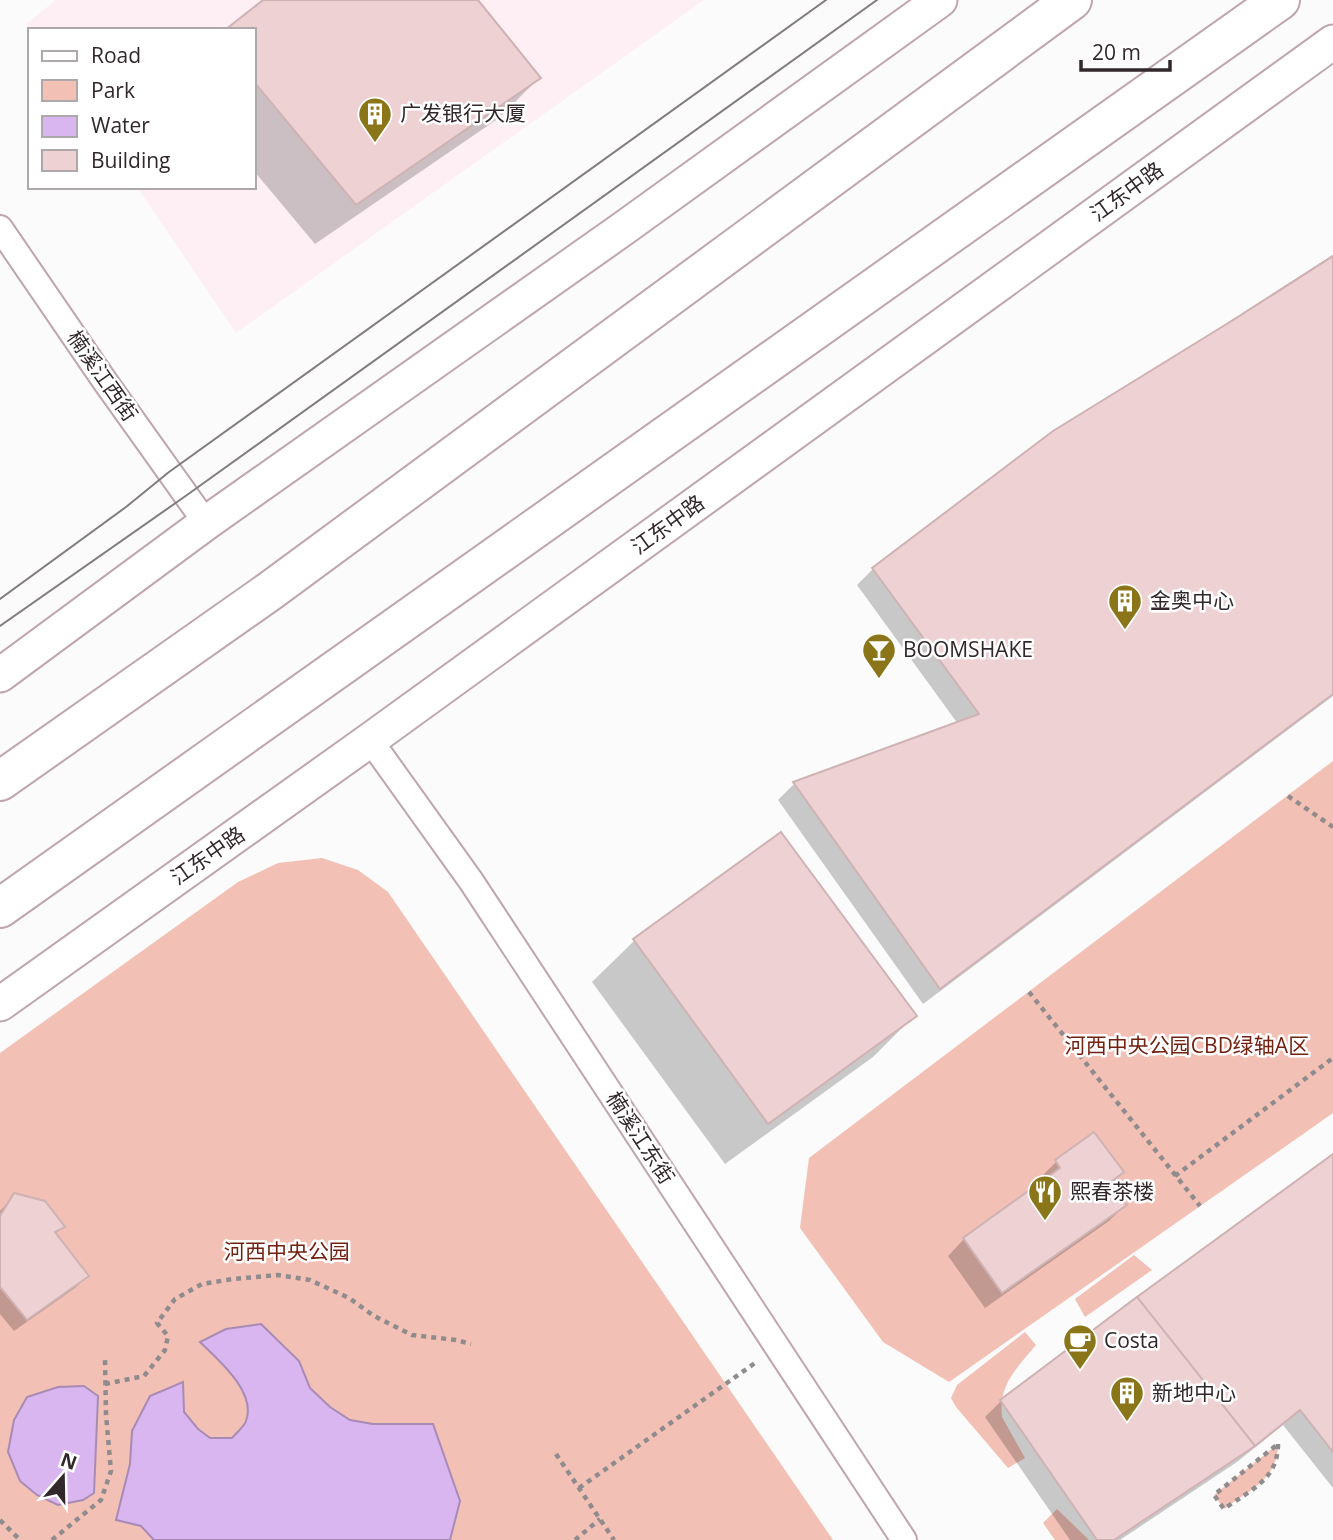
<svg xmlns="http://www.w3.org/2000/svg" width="1333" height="1540" viewBox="0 0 1333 1540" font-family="'Open Sans','Noto Sans SC',sans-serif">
<rect width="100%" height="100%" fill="#fbfbfb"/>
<polygon fill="#feeff4" points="56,0 704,0 236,333 137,187 254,187 254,30 30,30 26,24"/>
<g fill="#f2c0b4">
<polygon points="1333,761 1333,1113 949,1382 883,1342 800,1228 809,1158"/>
<polygon points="322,858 358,870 388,892 833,1540 0,1540 0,1053 238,882 278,863"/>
<polygon points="1134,1255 1152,1270 1085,1317 1075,1299"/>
<path d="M1025,1332L1036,1345C1017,1368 998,1385 1002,1417L1025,1458L1008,1468L956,1407L951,1398L957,1385Z"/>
<path d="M1278,1444C1278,1479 1250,1490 1224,1509L1214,1495Z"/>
<polygon points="1057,1509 1089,1540 1055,1540 1043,1523"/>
</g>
<g fill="#dab6f0" stroke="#a88bb5" stroke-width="2">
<path d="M261,1324L299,1361L310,1388L330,1407L350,1420L373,1424H433L460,1501L450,1540H154L141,1526L116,1520L130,1464L132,1431L150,1396L183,1382L184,1412L198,1429L210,1438H232C236,1433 244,1427 246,1421C257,1392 218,1360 200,1342L226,1329Z"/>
<polygon points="84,1386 98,1396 94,1493 83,1500 58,1505 37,1495 20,1481 8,1452 14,1420 27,1397 58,1387"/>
</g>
<g fill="#0003">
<polygon points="266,0 476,0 539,78 499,118 315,244 254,171 254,30"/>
<polygon points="1333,258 1333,696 923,1004 778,800 794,784 958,724 857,585 873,569"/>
<polygon points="781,834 914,1016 873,1057 725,1164 592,982 634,941"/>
<polygon points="1094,1135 1121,1172 1103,1190 1124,1206 1109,1221 985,1308 948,1256 964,1239 1043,1182 1040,1178 1056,1162"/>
<polygon points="1333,1156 1333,1488 1283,1425 1237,1462 1120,1540 1070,1540 985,1417 1001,1401"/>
<polygon points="15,1195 63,1226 55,1234 87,1276 75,1288 14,1331 0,1314 0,1211"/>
</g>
<g fill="#eed1d3" stroke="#cfb2b4" stroke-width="2">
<polygon points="263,0 478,0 541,78 356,205 254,82 254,30 225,30"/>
<polygon points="1333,256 1333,321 1276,358 1333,434 1333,504 1199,342"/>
<polygon points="1333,256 1333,694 940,989 793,782 979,714 872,568 1053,431 1238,317"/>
<polygon points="781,832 917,1016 768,1124 633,939"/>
<polygon points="1094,1132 1124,1172 1103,1188 1127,1205 1002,1293 963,1238 1060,1168 1055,1160"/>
<polygon points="1333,1154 1333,1452 1300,1410 1255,1446 1137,1297"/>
<polygon points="14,1193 45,1201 65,1227 55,1232 89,1276 27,1320 0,1287 0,1216"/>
<polygon points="1137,1297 1255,1446 1114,1540 1097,1540 1000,1400"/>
</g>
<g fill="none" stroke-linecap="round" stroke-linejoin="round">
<g stroke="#bfa5af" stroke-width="28">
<g id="street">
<polyline points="0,228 104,380 206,523"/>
<polyline points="370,740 471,881 904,1540"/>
</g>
</g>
<g stroke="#bfa5af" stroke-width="37">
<g id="secondary">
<polyline points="0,675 206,523 624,228 940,0"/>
<polyline points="0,1004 370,740 1333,42"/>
</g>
</g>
<g stroke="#bfa5af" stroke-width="42">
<g id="primary">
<polyline points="0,781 270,591 1072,0"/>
<polyline points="0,908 1280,0"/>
</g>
</g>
<g stroke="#908b8d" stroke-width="4.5" stroke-dasharray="5 5" stroke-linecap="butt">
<polyline points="1288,796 1333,827"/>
<polyline points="1029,992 1200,1206"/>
<polyline points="1175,1176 1333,1058"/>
<polyline points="105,1384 144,1376 165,1350 168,1336 157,1323 175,1299 202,1284 233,1279 278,1275 310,1280 349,1298 374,1316 412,1335 456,1340 471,1344"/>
<path d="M1278,1444C1278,1480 1250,1490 1224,1509L1214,1495Z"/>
<polyline points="556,1454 614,1540"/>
<polyline points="579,1488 755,1363"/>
<polyline points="0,1520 20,1540"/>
<polyline points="52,1540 101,1500 111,1471 106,1415 105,1358"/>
<polyline points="575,1540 600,1519"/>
</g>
<use href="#street" stroke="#fff" stroke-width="24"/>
<use href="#secondary" stroke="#fff" stroke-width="33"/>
<use href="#primary" stroke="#fff" stroke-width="38"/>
<g stroke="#827c7f" stroke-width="2">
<polyline points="0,599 126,507 169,472 826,0"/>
<polyline points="0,626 187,495 877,0"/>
</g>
</g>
<defs>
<g id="building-pin" transform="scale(1.75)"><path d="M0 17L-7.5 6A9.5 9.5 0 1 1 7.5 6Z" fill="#8b7519" stroke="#fff"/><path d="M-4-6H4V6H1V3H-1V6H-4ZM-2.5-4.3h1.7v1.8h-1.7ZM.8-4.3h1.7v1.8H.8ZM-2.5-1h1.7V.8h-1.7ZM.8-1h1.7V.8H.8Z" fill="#fff"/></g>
<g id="bar-pin" transform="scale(1.75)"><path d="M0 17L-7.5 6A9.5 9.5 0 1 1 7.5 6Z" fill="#8b7519" stroke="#fff"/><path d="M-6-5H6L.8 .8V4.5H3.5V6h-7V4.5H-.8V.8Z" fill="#fff"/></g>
<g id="restaurant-pin" transform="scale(1.75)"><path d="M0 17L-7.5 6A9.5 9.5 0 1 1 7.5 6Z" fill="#8b7519" stroke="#fff"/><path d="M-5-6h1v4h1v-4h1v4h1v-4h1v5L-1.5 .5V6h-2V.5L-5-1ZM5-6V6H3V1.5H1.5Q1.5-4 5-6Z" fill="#fff"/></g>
<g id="cafe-pin" transform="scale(1.75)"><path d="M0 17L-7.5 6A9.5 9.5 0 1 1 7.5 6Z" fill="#8b7519" stroke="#fff"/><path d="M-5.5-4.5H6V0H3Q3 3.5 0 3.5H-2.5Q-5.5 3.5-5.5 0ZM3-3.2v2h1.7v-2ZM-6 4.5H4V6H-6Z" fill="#fff"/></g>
</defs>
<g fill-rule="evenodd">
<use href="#building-pin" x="375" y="114"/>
<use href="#building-pin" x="1125" y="601"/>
<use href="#bar-pin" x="879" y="650"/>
<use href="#restaurant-pin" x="1045" y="1192"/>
<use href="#cafe-pin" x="1080" y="1341"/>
<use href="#building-pin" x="1127" y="1393"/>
</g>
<g text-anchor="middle" stroke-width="5" stroke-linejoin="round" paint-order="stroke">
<g font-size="21" fill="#32282c" stroke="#fff" text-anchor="start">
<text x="400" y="121">广发银行大厦</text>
<text x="1150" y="608">金奥中心</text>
<text x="903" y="657">BOOMSHAKE</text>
<text x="1070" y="1199">熙春茶楼</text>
<text x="1104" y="1348">Costa</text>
<text x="1152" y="1400">新地中心</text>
</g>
<g font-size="21" fill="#32282c" stroke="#fff">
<text transform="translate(1127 192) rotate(-36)" y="7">江东中路</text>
<text transform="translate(102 376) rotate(55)" y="7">楠溪江西街</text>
<text transform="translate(668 525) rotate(-36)" y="7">江东中路</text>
<text transform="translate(208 856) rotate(-35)" y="7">江东中路</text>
<text transform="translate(640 1138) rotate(57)" y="7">楠溪江东街</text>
</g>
<g font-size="21" fill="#732110" stroke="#fff">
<text x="1187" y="1053">河西中央公园CBD绿轴A区</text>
<text x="287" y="1259">河西中央公园</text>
</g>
</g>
<rect x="28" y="28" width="228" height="161" fill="#ffffff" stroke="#ada9ab" stroke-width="2"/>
<rect x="42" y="51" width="35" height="10" fill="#ffffff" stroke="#ada9ab" stroke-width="2"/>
<text x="91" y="63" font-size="21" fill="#32282c">Road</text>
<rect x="42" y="80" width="35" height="21" fill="#f2c0b4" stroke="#ada9ab" stroke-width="2"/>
<text x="91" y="98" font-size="21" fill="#32282c">Park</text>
<rect x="42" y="116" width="35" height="21" fill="#dab6f0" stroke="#ada9ab" stroke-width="2"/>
<text x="91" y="133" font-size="21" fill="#32282c">Water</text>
<rect x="42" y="150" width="35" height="21" fill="#eed1d3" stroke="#ada9ab" stroke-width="2"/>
<text x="91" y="168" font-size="21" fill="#32282c">Building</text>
<g transform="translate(63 1477) rotate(20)" stroke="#ffffff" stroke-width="5" paint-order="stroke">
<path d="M0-5L12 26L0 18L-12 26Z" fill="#32282c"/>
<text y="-10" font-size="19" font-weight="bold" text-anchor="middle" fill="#32282c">N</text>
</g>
<path d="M1081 60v10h89v-10" fill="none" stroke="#32282c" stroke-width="3.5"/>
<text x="1092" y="60" font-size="21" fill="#32282c" stroke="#ffffff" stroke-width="5" paint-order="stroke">20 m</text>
</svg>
